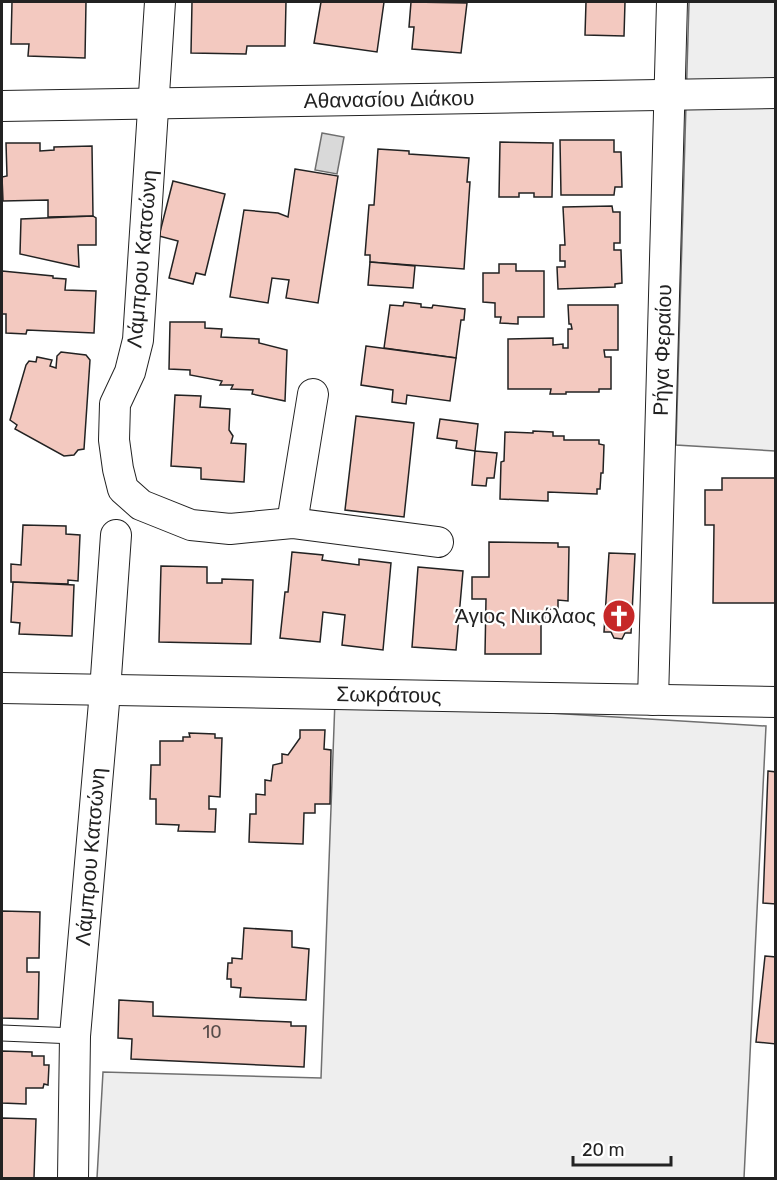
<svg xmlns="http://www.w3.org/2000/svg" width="777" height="1180" viewBox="0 0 777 1180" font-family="Rubik,sans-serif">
<rect width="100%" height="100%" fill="#fff"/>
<g fill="#eee" stroke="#6f6f6f" stroke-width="1.5">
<polygon points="689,2 775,2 775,451 676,445"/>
<polygon points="335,700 766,726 744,1178 97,1178 103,1072 321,1078"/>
</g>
<polygon fill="#d9d9d9" stroke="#6f6f6f" stroke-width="1.5" points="322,133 344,137 337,174 315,170"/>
<g fill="#f3c9c0" stroke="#222" stroke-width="1.5">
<polygon points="12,2 86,2 85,58 28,56 29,44 11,44"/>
<polygon points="192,2 286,2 285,46 247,46 246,54 191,53"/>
<polygon points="321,2 384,2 377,52 314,43"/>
<polygon points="411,2 467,3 461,53 412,49 414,27 409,27"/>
<polygon points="586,2 625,2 624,36 585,35"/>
<polygon points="560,140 614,140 614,152 621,152 622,187 615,187 614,195 561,195"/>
<polygon points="500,142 553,143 552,197 534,197 534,193 519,193 519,197 499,197"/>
<polygon points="6,143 40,143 40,151 54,150 54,147 92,146 93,216 48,217 48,200 3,201 2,177 7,176"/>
<polygon points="378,149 409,151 409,154 469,158 467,182 470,182 464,269 370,262 370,255 365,255 369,205 374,205"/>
<polygon points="295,169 338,176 318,303 286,298 289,280 272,278 268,303 230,297 244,210 278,213 288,217"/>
<polygon points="173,181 225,194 205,275 196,273 193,284 169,278 178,241 159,236"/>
<polygon points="612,206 613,212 620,212 620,243 614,243 614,250 621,250 622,283 615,284 615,287 558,289 557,267 565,267 565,261 560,261 560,245 565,245 563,207"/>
<polygon points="93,216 96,218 96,245 78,245 79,267 20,254 21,219"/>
<polygon points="370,262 415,266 413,288 368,285"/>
<polygon points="499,264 516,264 516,271 544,271 544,317 518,317 518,324 500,323 501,317 495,317 495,303 483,302 483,273 499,273"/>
<polygon points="2,271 53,276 53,278 66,279 65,290 96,291 94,333 27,330 26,334 6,333 6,314 2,314"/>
<polygon points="404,302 421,304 421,307 432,308 433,305 465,309 464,320 461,320 456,358 384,348 390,305 403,306"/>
<polygon points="568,305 618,305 618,350 604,350 605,357 611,357 611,389 599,389 599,392 566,392 566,394 550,394 551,389 508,389 508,339 553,338 553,345 563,344 563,348 568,348 568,329 572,329 571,324 569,324"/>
<polygon points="170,322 205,322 205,328 222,329 221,337 259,339 259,343 287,350 285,401 252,394 253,390 231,389 233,385 220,385 222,381 190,375 190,370 169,369"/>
<polygon points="366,346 456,358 450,401 407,395 406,404 392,402 393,390 361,385"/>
<polygon points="61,352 86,355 90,360 84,449 78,450 74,455 64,456 15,429 17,425 10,420 26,365 29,361 36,362 37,357 52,360 50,366 56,368 57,356"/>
<polygon points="175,395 201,396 200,407 230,409 229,430 233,436 231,443 246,444 244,482 201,479 201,468 171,466"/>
<polygon points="356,416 414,423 404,517 345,510"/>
<polygon points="440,419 478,424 475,451 456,448 457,441 437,438"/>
<polygon points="533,431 553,432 553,436 564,436 564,440 599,440 599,444 604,445 603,473 601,473 600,489 597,489 597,494 548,492 548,501 500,499 501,462 504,461 505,432 533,433"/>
<polygon points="475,451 497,453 494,478 487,478 486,486 472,485"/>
<polygon points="722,478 776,478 776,623 775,603 713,603 714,525 705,525 705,490 722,490"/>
<polygon points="23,525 66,526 66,534 80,535 78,581 68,580 68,584 11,582 11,564 21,565"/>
<polygon points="489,542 558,543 558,547 569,547 568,601 558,600 558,609 545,609 545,623 541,623 541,654 485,654 486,599 472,599 472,577 489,577"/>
<polygon points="292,552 323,555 322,560 359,565 359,559 391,563 383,650 342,645 345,615 323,612 320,642 280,638 285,592 288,592"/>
<polygon points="609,553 635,554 631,633 625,633 622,639 614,638 611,632 604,632"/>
<polygon points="161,566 207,567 207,583 222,583 222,579 253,580 251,644 159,642"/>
<polygon points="418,567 463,571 456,650 412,647"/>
<polygon points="13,582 74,585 72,636 19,634 20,623 11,622"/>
<polygon points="300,730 325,730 324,749 331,750 330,804 315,804 315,813 304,813 303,844 249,842 250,814 256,814 256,794 265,795 265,780 271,781 273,765 282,763 282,754 288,755 300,738"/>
<polygon points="189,733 215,734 215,738 222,738 220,797 209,796 209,809 216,809 215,832 178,831 179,825 156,824 156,799 150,799 151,765 160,765 160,741 183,741 183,737 190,737"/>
<polygon points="768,771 776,772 776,904 763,903"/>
<polygon points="2,911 40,912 39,958 27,958 27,972 39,972 38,1019 2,1018"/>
<polygon points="244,928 292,931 292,947 309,949 306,1000 240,997 241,988 231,987 231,979 227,979 228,963 232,963 232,958 242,959"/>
<polygon points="765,956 776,957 776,1044 756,1042"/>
<polygon points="119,1000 153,1002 153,1016 291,1022 291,1026 306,1026 304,1067 131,1059 132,1039 118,1038"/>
<polygon points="2,1051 32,1052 32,1056 44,1056 44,1065 49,1065 48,1085 44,1084 43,1088 26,1088 26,1104 2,1103"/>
<polygon points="2,1118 36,1119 34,1178 2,1178"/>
</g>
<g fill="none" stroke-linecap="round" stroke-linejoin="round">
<g stroke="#222" stroke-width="17">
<polyline id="lane" points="2,1033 75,1036"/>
</g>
<g stroke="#222" stroke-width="32">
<g id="street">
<polyline points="160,2 138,340 130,372 115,404 114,440 118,469 123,489 141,505 191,525 230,529 292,523 438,542"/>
<path id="s1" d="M2,106L776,93"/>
<polyline points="292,523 313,394"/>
<path id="s2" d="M2,688L776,702"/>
<path id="s3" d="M653,700L672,2"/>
<path id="s4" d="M73,1178L75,1036L105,691L116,535"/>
</g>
</g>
<use href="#lane" stroke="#fff" stroke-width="15"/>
<use href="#street" stroke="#fff" stroke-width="30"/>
</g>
<defs>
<g id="church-disc" transform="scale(1.725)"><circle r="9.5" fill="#c62828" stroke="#fff"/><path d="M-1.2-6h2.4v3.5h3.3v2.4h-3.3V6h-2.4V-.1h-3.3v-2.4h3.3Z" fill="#fff"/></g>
</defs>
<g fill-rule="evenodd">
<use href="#church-disc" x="619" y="616"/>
</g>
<g text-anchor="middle" stroke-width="4.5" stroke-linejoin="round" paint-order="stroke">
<g font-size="18" fill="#564c4a">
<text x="212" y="1038">10</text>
</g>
<g font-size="21" fill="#222" stroke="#fff">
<text dy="7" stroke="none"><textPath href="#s1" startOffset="387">Αθανασίου Διάκου</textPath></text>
<text transform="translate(142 259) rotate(-85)" y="7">Λάμπρου Κατσώνη</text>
<text dy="7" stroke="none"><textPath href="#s3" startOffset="350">Ρήγα Φεραίου</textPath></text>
<text dy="7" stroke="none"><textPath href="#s2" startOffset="387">Σωκράτους</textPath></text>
<text dy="7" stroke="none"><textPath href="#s4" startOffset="322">Λάμπρου Κατσώνη</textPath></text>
</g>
<g font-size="21" fill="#222" stroke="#fff" text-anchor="end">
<text x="596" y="623">Άγιος Νικόλαος</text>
</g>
</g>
<rect width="777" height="1180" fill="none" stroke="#222222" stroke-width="6"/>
<path d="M573 1156v9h98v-9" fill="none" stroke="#222222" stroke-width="3"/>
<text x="582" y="1156" font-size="18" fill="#222222" stroke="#ffffff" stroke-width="4.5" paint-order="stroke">20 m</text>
</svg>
